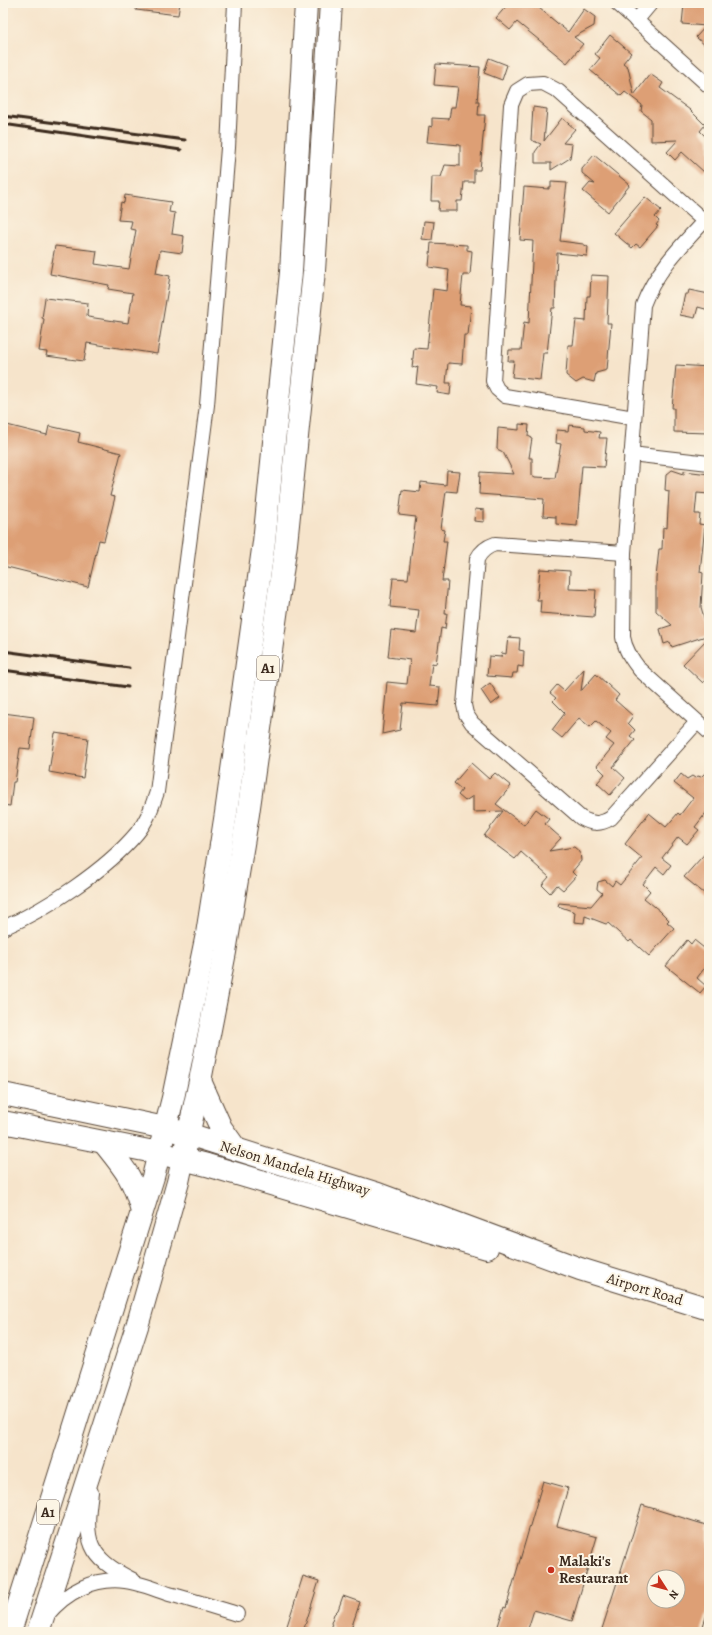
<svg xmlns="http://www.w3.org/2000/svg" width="712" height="1635" viewBox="0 0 712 1635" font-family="Alegreya,serif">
<rect width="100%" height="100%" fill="#fcf5e5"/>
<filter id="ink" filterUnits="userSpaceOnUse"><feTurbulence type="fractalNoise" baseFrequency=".025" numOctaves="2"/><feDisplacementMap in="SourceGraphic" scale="8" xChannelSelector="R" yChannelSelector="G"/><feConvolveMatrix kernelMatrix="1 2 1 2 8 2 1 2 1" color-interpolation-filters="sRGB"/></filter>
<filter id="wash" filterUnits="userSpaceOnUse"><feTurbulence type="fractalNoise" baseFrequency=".012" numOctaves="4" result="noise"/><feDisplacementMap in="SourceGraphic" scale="16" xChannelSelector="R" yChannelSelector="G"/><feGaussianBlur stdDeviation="0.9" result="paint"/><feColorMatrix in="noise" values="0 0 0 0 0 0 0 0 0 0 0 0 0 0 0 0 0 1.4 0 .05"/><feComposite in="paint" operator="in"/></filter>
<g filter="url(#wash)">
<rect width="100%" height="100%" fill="#f6e4cb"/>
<g id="blocks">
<g fill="#dd9f75" fill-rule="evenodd">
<polygon points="137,3 180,3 178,15 136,10"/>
<polygon points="509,3 533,3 568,32 584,9 595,17 594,26 574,37 583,44 567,63 517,22 510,30 496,18"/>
<polygon points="684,4 709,6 709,49 696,37 706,26 682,24"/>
<polygon points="610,35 631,53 623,63 628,67 634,95 650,74 663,83 660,88 690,110 705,125 700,131 709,140 709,167 704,172 682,152 675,160 667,152 678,140 651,141 651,119 641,111 642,105 625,92 621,96 590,70 600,58 595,54"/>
<polygon points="489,58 507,65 502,80 484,73"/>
<polygon points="436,64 480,67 477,102 479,102 478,115 485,115 480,170 474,170 474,182 464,182 462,201 457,201 457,211 438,211 439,201 431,201 432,177 441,177 445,165 460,166 460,145 427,142 429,126 432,127 432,118 449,119 451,107 455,107 458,87 434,85"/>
<polygon points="533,107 547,109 544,141 562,118 575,129 563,143 572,144 570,158 551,170 551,163 535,163 535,152 541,144 531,140"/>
<polygon points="594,155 630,185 608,212 583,191 590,183 595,184 582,173 582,169"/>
<polygon points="551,182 567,183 560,241 583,244 588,247 587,256 557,253 555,308 552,308 547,353 543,353 540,380 512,377 514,361 508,361 509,350 521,350 524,322 529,323 533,241 520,240 524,187 549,189 549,187 551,187"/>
<polygon points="125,195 171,202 169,212 175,213 172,234 184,236 182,253 160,250 156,273 170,276 157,354 87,343 84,361 46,356 47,352 39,351 44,319 42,318 45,298 88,303 87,316 88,317 128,323 133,293 108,289 109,285 50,274 55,246 97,251 95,264 129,269 136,230 130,229 132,221 118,220 121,202 124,203"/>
<polygon points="645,197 661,210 655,217 659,221 656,225 658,226 640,247 636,244 632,248 614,233"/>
<polygon points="424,221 434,222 432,240 422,239"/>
<polygon points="431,243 467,245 467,250 472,251 470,275 463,275 460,305 471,306 468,335 464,335 462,364 448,363 446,383 451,383 450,395 437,393 438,387 416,384 418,366 412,368 414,348 427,349 433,289 447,291 449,270 429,267"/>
<polygon points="591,275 609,276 607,323 611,323 607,370 596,373 594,382 583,379 576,383 566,375 568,345 573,345 576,320 586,321 587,296 590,296"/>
<polygon points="689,290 709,294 709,310 698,307 695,318 680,315 685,294 688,294"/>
<polygon points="676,365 709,367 709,433 674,432 674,408 672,408"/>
<polygon points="3,424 47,435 49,426 80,433 78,442 121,453 110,496 115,497 104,541 99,540 88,587 3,566"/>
<polygon points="519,424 529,425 528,436 532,438 529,458 532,458 532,475 535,477 555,478 561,444 556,443 557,430 568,431 569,425 585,427 585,430 600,432 599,438 607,438 604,467 582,466 577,526 556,524 556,517 543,516 544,499 479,494 480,472 514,474 503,452 497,449 498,428 519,430"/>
<polygon points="672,470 684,474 684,471 709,474 709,494 697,493 695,514 700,514 699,524 705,525 700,572 703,573 701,607 709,635 672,647 670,642 664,644 660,629 672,625 656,611 656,578 659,549 662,549 663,527 667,528 669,491 665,490 666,475"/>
<polygon points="447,471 460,472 457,492 446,491 441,529 445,530 443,541 447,541 442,581 448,581 445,613 447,613 445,629 441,628 436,664 432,663 429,686 440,687 438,706 403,703 400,730 382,734 387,682 407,684 410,660 388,657 391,630 416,633 419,610 390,607 393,578 408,579 416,517 399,515 402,490 420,492 421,482 446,485"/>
<polygon points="475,509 484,510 484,522 474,521"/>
<polygon points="540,569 570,571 569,589 596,590 594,617 540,613 541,600 537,600"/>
<polygon points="508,637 520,638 519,650 524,651 523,667 518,666 517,673 513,673 512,678 487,676 489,656 501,657 502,653 506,654"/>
<polygon points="709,637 709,676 703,683 683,664"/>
<polygon points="584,669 581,691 596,674 619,695 615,700 633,716 628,723 635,730 630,736 635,740 613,767 625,778 610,795 597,783 605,774 597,766 614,745 606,739 611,733 596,721 590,727 579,718 562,738 552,730 565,713 553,701 556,698 550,693 557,685 564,691"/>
<polygon points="490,683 500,698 491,705 481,690"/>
<polygon points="3,713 34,717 30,749 20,748 15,782 13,782 10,806 3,805"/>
<polygon points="55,733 88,738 83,778 49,772"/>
<polygon points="471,763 489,779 495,773 511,786 496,804 524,825 536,809 549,819 545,824 561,838 549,851 574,847 580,852 581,861 572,872 576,876 563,890 557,885 550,893 542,885 549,877 521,852 515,859 484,836 503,811 473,812 473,796 465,801 458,795 462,790 454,783"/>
<polygon points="709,769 709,809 695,827 699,830 687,844 678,837 662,858 671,865 664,874 656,867 643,884 650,891 644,898 660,911 669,920 667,922 674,928 649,956 631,940 629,942 608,923 606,924 585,916 584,923 574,922 575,912 558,906 559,903 591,906 602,893 597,889 598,882 605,880 612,886 615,881 620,885 642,858 625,844 649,813 666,827 678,813 680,815 693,798 674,783 681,774 687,779 692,776 695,778 698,776 701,777"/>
<polygon points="709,849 709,889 705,894 684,877"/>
<polygon points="687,940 691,944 694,940 709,952 709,962 697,978 706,986 700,993 666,966"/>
<polygon points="543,1481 568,1488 557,1526 597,1537 572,1621 534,1610 527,1632 496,1632 504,1607 506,1608"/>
<path d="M642,1505L709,1526V1608L701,1632H601ZM654,1577H678V1601H654Z"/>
<polygon points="303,1576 319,1581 303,1632 285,1632"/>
<polygon points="343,1596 360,1602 350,1632 334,1630 331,1623 334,1614 338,1610"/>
</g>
</g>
</g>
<g filter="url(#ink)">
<use href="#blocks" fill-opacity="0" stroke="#574638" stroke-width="1"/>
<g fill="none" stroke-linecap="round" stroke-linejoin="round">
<g stroke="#574638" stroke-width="16">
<g id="minor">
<polyline points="617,3 709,86"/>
<polyline points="636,21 651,3"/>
<path d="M709,216C684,243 656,270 643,305L624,553L623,637C625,650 632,660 640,670L709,732"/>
<polyline points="634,418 505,396 497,389 493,381 511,105 517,91 528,84 543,83 558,91 704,221"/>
<polyline points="631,454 709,463"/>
<path d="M624,553L495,544C486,547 481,551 477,559L464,705L466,714L472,723L581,818C592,824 600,825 611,818L697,722"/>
<path d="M3,928C47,909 106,870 137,833C147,821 152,807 157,792L207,405L228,148L235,3"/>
<path d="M91,1492C84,1541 87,1557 133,1580"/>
<path d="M47,1615C66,1592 94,1577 125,1581C140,1583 155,1589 169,1594C192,1600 214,1607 237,1614"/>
</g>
</g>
<g stroke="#574638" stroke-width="24">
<g id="primary">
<polyline points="3,1094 165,1128 188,1134 378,1194 580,1269 709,1309"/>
<polyline points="3,1122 159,1153 207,1165 487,1248"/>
</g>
</g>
<g stroke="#574638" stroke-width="24">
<g id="trunk">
<polyline points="200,1081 221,1128 236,1149"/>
<path d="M104,1143C124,1168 134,1179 142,1211"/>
<polyline points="10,1632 153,1177 173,1098 207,934 226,813 264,542 291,272 306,3"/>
<polyline points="38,1632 138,1323 178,1182 200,1081 225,952 248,814 286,544 314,271 331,3"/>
</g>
</g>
<use href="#minor" stroke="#fff" stroke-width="14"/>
<use href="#primary" stroke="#fff" stroke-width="22"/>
<use href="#trunk" stroke="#fff" stroke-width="22"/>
<g stroke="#3b2a1e" stroke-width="3">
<polyline points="3,116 185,140"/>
<polyline points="3,124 181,150"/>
<polyline points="3,651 129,668"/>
<polyline points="3,670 128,687"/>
</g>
</g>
</g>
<circle fill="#c8321e" stroke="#fcf5e5" stroke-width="1.5" cx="551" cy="1570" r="4"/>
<g text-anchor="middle" stroke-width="4" stroke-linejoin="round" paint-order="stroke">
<g fill="#fcf5e5" stroke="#75675a" stroke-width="1">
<rect x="257" y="656" width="22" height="24" rx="3"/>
<rect x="37" y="1500" width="22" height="24" rx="3"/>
</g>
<g font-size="14" font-weight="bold" fill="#3b2a1e">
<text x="268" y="673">A1</text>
<text x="48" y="1517">A1</text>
</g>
<g font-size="15" fill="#3b2a1e" stroke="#fcf5e5">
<text transform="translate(295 1168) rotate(17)" y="5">Nelson Mandela Highway</text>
<text transform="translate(645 1289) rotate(17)" y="5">Airport Road</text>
</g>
<g font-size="15" font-weight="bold" fill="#3b2a1e" stroke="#fcf5e5" text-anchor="start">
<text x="559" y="1566">Malaki's<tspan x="559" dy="17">Restaurant</tspan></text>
</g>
</g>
<rect width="712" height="1635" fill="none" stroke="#fcf5e5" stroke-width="16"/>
<g transform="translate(666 1589) rotate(126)"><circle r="19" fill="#fcf5e5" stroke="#afa495"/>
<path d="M0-3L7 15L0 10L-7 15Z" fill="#c8321e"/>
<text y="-6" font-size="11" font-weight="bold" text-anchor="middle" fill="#3b2a1e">N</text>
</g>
</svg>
